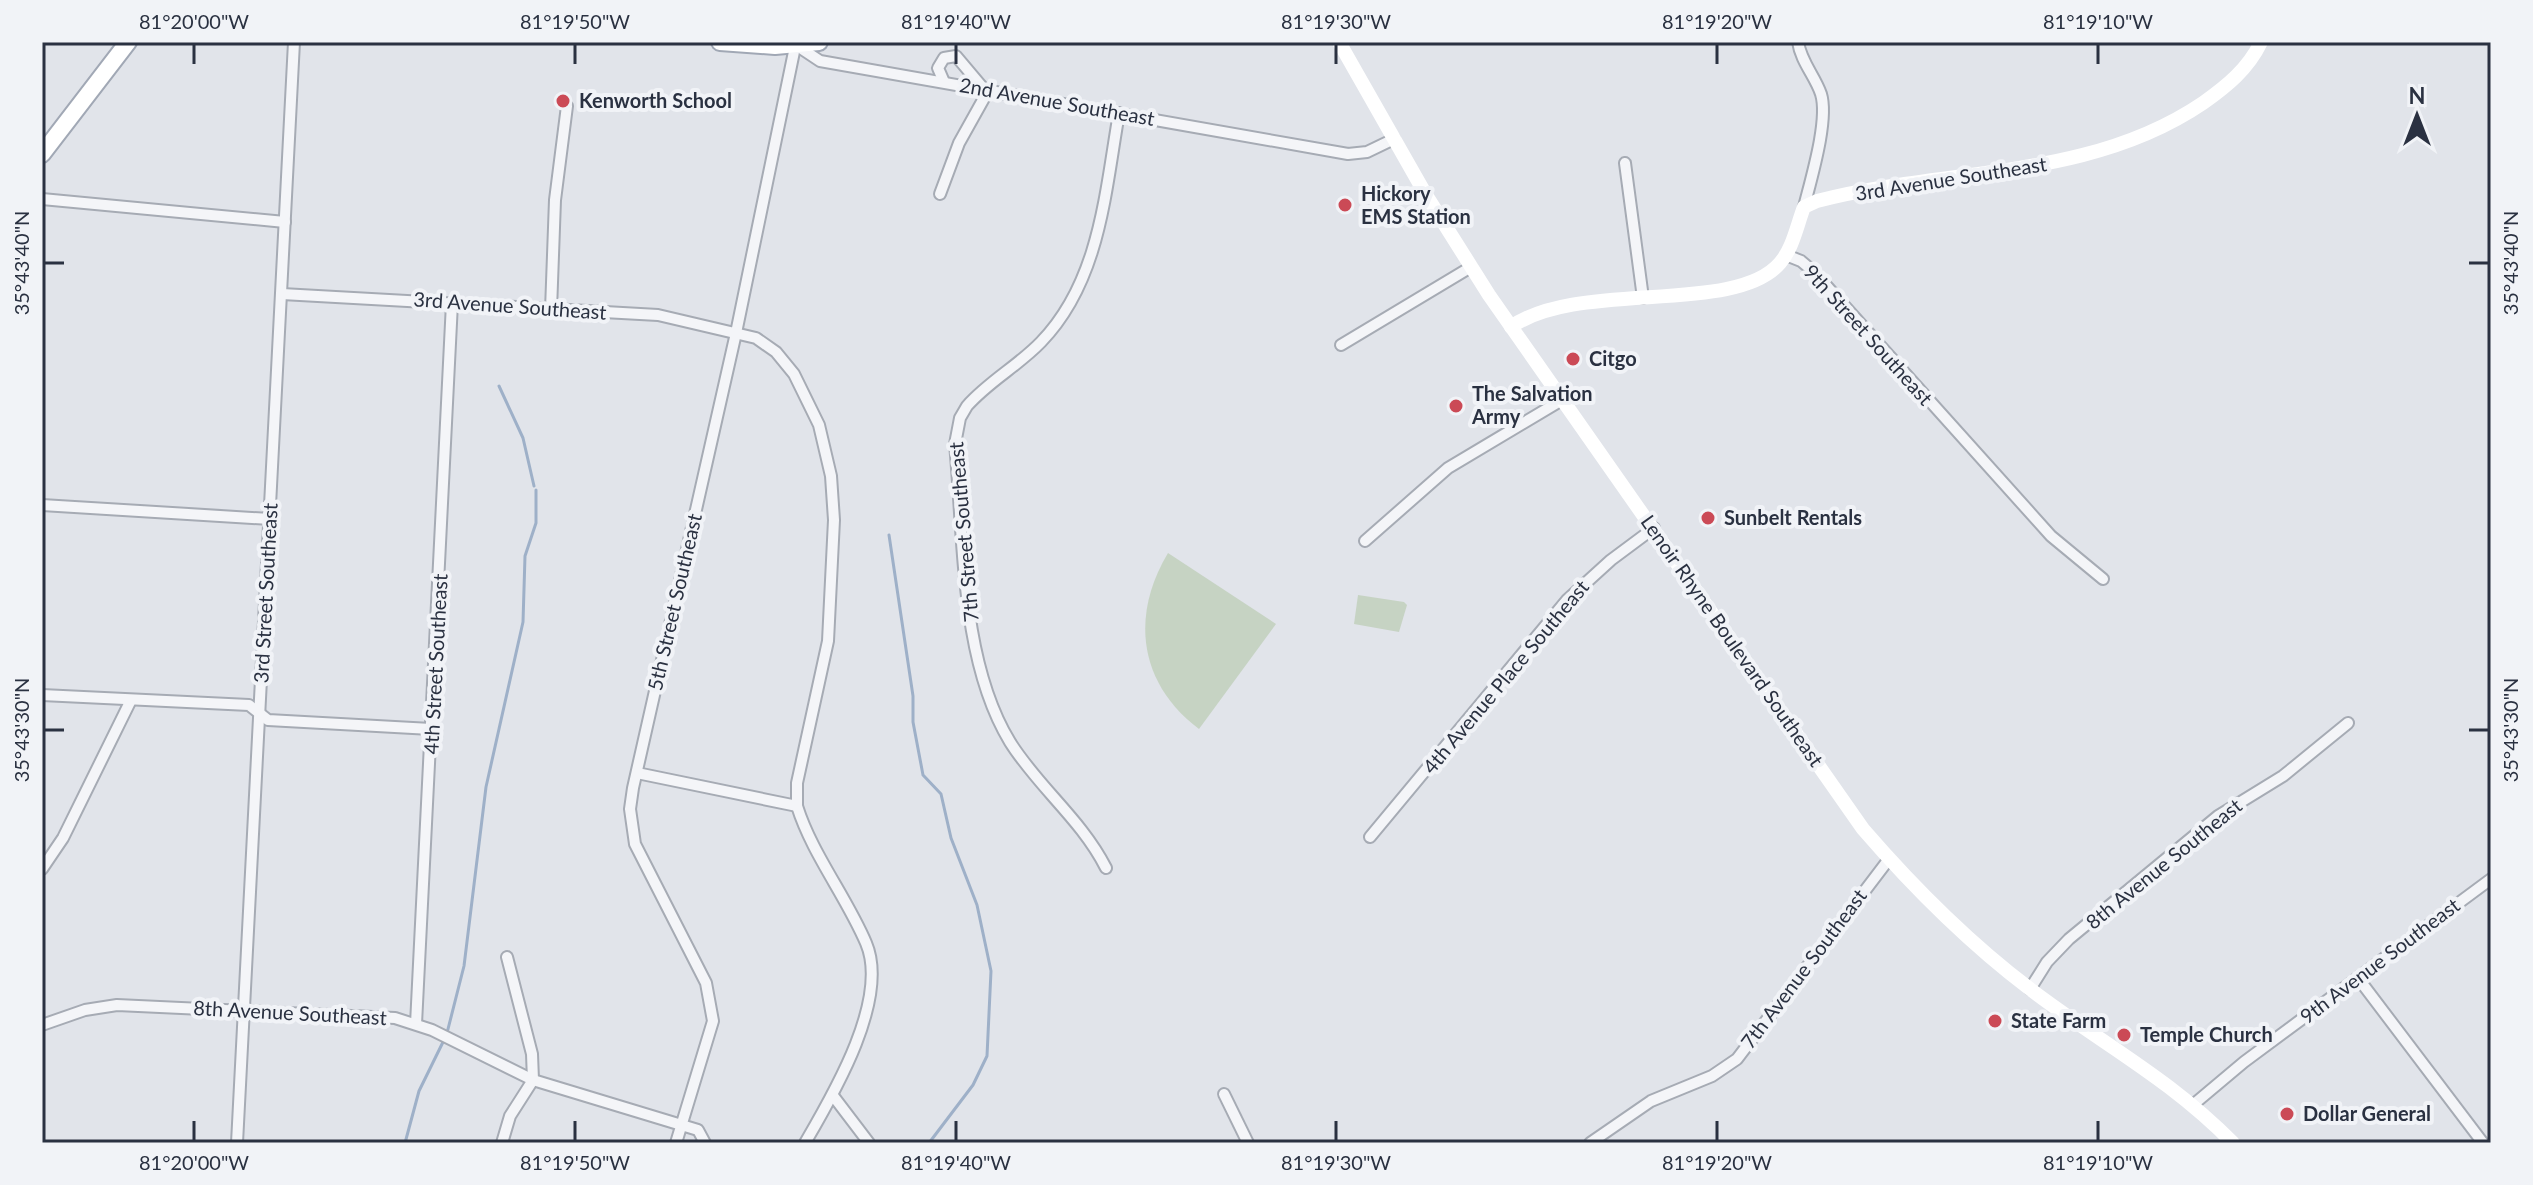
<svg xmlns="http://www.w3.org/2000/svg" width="2533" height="1185" viewBox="0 0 2533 1185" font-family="Lato,sans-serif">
<rect width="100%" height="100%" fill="#e1e4ea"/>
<g fill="#c6d3c3">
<path d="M1168,553L1276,624L1199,729C1139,684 1130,616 1168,553Z"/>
<polygon points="1358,595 1404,602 1407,605 1399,632 1354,624"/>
</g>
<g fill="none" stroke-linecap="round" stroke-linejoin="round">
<g stroke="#9eb0c8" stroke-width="3">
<polyline points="499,386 523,438 534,486"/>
<polyline points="889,535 913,696 913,722 923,775 941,794 951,838 977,905 991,971 987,1056 973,1085 929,1143"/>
<polyline points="447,1033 464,966 486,787 523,622 525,556 536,523 536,490"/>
<polyline points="405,1143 419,1091 444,1040"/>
</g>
<g stroke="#a6abb4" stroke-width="14">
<g id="street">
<path d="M1798,42C1801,62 1815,76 1821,94C1829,120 1811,179 1804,207"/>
<polyline points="796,45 820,61 1348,154 1367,152 1394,139"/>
<polyline points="944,82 938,68 944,58 956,56 983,88"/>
<polyline points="1625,163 1643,298"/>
<polyline points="940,194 959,143 988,91"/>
<polyline points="42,199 285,222"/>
<polyline points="1786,255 1801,261 1814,272 2051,536 2103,579"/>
<path d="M282,294L658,315L756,338L776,352L794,374L819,425L831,476L834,520L828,641L797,783V806C812,854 846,896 866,943C890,999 833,1095 805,1143"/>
<polyline points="551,310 555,200 567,106"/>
<polyline points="1341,345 1471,267"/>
<polyline points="42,505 270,519"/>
<polyline points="1365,541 1448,468 1562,400"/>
<polyline points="42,695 249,705 268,720 431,729"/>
<polyline points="637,773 797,806"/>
<polyline points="1370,837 1567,600 1611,560 1654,528"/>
<path d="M1106,868C1081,819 1038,787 1010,742C960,660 964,538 955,444L960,418L967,406C989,381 1018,366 1041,342C1100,281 1105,193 1119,113"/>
<polyline points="42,869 63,838 131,700"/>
<polyline points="2358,978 2483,1143"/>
<polyline points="2030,989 2047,962 2069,939 2218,816 2283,776 2348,723"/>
<polyline points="416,1024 452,303"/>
<polyline points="42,1025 85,1010 117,1005 395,1018 432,1030 533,1080 698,1130 705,1143"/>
<polyline points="1224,1094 1248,1143"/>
<polyline points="834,1097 869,1143"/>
<polyline points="2194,1104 2244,1062 2491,879"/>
<polyline points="237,1143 294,42"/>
<polyline points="502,1143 510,1116 533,1080 532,1054 507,957"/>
<polyline points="676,1143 713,1021 706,983 635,844 630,809 633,788 736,333 796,42"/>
<polyline points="1590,1143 1651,1101 1712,1076 1737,1059 1889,859"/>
</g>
</g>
<g stroke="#a1a8b5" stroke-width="20">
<g id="primary">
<polyline points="720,42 775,46 819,42"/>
<polyline points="42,154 128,42"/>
</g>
</g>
<use href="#street" stroke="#f4f5f8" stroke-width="10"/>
<g stroke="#fff" stroke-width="14">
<path d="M1339,42L1426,195L1489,295L1863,829C1914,888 1968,942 2030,989C2102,1044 2168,1077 2233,1143"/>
<path d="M1511,327C1578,279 1735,316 1780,263C1793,248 1797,225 1804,207L1817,201C1947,167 2088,181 2203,103C2227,86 2248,69 2261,42"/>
</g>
<use href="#primary" stroke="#fff" stroke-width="16"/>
</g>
<path fill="none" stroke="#2a3141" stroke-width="3" d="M194,44V64M575,44V64M956,44V64M1336,44V64M1717,44V64M2098,44V64M44,263H64M2469,263H2489M44,730H64M2469,730H2489M194,1121V1141M575,1121V1141M956,1121V1141M1336,1121V1141M1717,1121V1141M2098,1121V1141"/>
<g fill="#cb4a56" stroke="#f1f3f7" stroke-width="3">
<circle cx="563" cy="101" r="8"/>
<circle cx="1345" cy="205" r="8"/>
<circle cx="1573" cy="359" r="8"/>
<circle cx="1456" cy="406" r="8"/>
<circle cx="1708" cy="518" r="8"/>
<circle cx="1995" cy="1021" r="8"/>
<circle cx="2124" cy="1035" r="8"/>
<circle cx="2287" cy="1114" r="8"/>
</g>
<g text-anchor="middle" stroke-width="8" stroke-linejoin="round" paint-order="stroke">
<g font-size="20" font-weight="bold" fill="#2a3141" stroke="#f1f3f7" text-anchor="start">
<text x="579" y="108">Kenworth School</text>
<text x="1361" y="201">Hickory<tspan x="1361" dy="23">EMS Station</tspan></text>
<text x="1589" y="366">Citgo</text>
<text x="1472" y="401">The Salvation<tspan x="1472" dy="23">Army</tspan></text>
<text x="1724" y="525">Sunbelt Rentals</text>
<text x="2011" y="1028">State Farm</text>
<text x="2140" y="1042">Temple Church</text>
<text x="2303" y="1121">Dollar General</text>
</g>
<g font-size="20" fill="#2a3141" stroke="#f1f3f7">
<text transform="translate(1057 102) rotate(10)" y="7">2nd Avenue Southeast</text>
<text transform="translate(1951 179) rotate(-9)" y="7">3rd Avenue Southeast</text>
<text transform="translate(510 306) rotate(4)" y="7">3rd Avenue Southeast</text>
<text transform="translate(1868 335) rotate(48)" y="7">9th Street Southeast</text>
<text transform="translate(964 532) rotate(-95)" y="7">7th Street Southeast</text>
<text transform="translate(266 593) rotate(-87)" y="7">3rd Street Southeast</text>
<text transform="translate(675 602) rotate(-77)" y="7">5th Street Southeast</text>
<text transform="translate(1732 641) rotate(55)" y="7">Lenoir Rhyne Boulevard Southeast</text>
<text transform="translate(436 664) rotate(-87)" y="7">4th Street Southeast</text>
<text transform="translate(1506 677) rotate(-50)" y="7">4th Avenue Place Southeast</text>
<text transform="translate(2164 864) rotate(-39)" y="7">8th Avenue Southeast</text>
<text transform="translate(2380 961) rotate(-37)" y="7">9th Avenue Southeast</text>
<text transform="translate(1804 969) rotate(-53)" y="7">7th Avenue Southeast</text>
<text transform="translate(290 1013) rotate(3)" y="7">8th Avenue Southeast</text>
</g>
</g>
<rect width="2533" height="1185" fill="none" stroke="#f1f3f7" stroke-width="88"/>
<g transform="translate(2417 116)" stroke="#f1f3f7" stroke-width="6" paint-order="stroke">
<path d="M0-6L14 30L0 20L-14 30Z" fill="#2a3141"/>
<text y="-12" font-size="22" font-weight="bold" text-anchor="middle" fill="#2a3141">N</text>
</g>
<rect x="44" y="44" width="2445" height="1097" fill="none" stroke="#2a3141" stroke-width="3"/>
<g font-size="20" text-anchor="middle" fill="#2a3141">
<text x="194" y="29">81°20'00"W</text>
<text x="575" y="29">81°19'50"W</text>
<text x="956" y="29">81°19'40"W</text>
<text x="1336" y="29">81°19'30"W</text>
<text x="1717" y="29">81°19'20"W</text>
<text x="2098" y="29">81°19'10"W</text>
<text transform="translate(22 263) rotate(-90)" y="7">35°43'40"N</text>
<text transform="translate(2511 263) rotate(-90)" y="7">35°43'40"N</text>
<text transform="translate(22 730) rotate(-90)" y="7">35°43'30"N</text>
<text transform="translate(2511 730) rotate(-90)" y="7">35°43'30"N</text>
<text x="194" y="1170">81°20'00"W</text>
<text x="575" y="1170">81°19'50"W</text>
<text x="956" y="1170">81°19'40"W</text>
<text x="1336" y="1170">81°19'30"W</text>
<text x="1717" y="1170">81°19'20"W</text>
<text x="2098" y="1170">81°19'10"W</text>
</g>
</svg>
